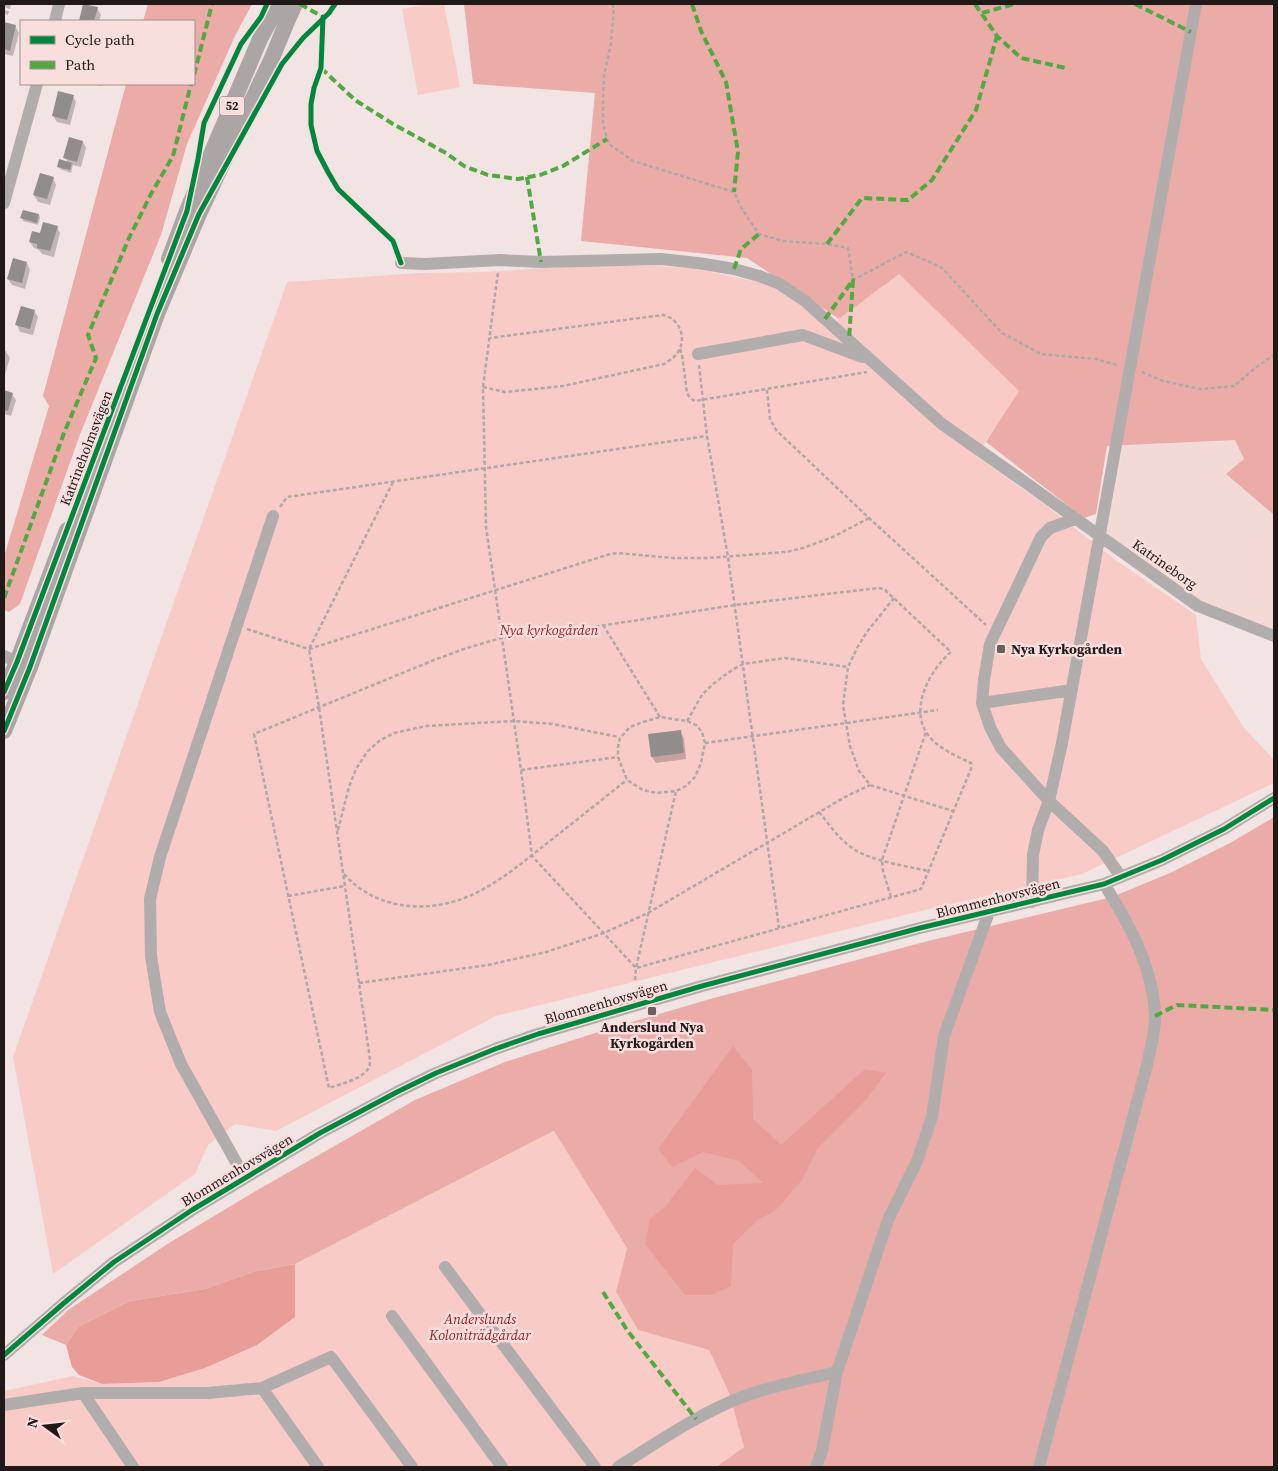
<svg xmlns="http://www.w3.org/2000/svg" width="1278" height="1471" viewBox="0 0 1278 1471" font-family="'Source Serif 4',serif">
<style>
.built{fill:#f3dad7}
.green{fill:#f8cbc7}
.forest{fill:#ebaca8}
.water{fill:#e89d98}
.shadow{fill:#0003}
.building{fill:#908d8a}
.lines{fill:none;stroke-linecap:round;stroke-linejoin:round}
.path{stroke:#b0a8a8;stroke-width:2.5;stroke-dasharray:4 2.5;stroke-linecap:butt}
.minor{stroke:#b2adad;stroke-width:12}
.major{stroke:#aca5a5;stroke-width:16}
.quiet{stroke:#52a942;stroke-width:4;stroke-dasharray:8 4;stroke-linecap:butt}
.cycleway-casing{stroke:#f8dfdd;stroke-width:8}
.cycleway{stroke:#00873e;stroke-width:5}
.poi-dot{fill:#6a5f5f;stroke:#f8dfdd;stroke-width:2}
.labels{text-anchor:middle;stroke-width:5;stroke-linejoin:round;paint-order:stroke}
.shield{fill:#f8dfdd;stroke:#625453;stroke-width:1}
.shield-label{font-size:12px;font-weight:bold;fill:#211818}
.street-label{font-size:14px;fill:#211818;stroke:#f8dfdd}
.park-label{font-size:14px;font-style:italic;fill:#9a2025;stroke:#f8dfdd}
.poi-label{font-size:14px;font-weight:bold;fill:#211818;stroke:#f8dfdd;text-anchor:start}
</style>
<rect width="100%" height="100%" fill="#f2e4e3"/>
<path class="built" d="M1235 440 1244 459 1226 475 1274 515V629L1199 601 1106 533 1123 446Z"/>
<path class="green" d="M429 4H444L460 87 418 95 402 9Z
M573 266H656L693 268 762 283 783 291 829 328 839 319 899 274 1020 391 976 456 1048 507 1117 561 1196 615 1201 659 1244 728 1274 760V783L1082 874 921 911 496 1016 276 1131 235 1124 208 1145 195 1174 53 1274 13 1057 287 282 421 273 484 272Z
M555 1131 627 1248 616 1292 638 1330 709 1350 729 1393 744 1447 716 1467H4V1391L73 1376 102 1384 159 1382 205 1368 257 1345 295 1317V1264Z"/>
<path class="forest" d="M148 4H252L235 36 187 144 161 235 79 437 20 604 9 612 4 610V557L49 406 43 396 126 84H194V21H143Z
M464 4H1274V515L1226 474 1244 459 1235 440 1107 446 1096 514 1084 518 986 442 1019 391 899 274 839 319 747 258 581 241 595 93 473 84Z
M1274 817V1467H716L744 1447 729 1393 709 1350 638 1330 616 1292 627 1248 554 1131 295 1264 253 1272 205 1289 130 1301 78 1327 66 1345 42 1335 68 1310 169 1243 254 1192 415 1100 505 1062 595 1033 710 999 928 941 1112 897 1170 873 1230 843Z"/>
<path class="water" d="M733 1046 752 1070 753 1119 781 1145 865 1069 886 1073 865 1101 818 1148 802 1180 775 1211 759 1219 733 1244 731 1286 711 1295H685L645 1244 650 1219 665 1207 695 1168 718 1185 763 1183 739 1161 703 1152 672 1167 658 1149Z
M295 1264V1317L257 1345 205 1368 159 1382 102 1384 79 1375 72 1367 66 1345 78 1327 130 1301 205 1289 253 1272Z"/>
<path class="shadow" d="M4 4H11L10 9 4 7Z
M84 5 97 8 101 15 99 21H80Z
M4 10 9 11 8 15 4 13Z
M4 23 15 26 19 33 13 56 4 54Z
M93 84H103L102 86Z
M73 96 76 102 70 125 57 122 53 116Z
M83 142 86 148 81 167 73 165 71 173 60 169 58 166 68 163 65 157Z
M53 178 56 185 50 205 38 202 34 195Z
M39 215 40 218 38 225 23 221 22 218Z
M57 227 60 233 54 257 42 254 39 250 34 248 30 242Z
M27 263 30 270 25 289 12 285 8 279Z
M34 311 38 317 33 335 20 332 17 325Z
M4 351H6L10 358 4 378Z
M4 392 12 394 16 400 11 416 4 414Z
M680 732 684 738 686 759 656 763 652 757Z"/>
<path class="building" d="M83 4 98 7 94 21H79Z
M4 22 16 25 10 51 4 49Z
M58 91 74 95 67 120 52 116Z
M69 137 83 141 77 162 63 158Z
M59 159 72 163 70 170 57 167Z
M40 173 54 177 47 199 33 195Z
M23 210 39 214 37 223 20 218Z
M43 222 58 226 50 251 37 248V244L29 242 32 231 40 233Z
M13 258 27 262 22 283 7 279Z
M21 306 35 310 30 329 15 325Z
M4 390 13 393 8 411 4 410Z
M681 730 684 753 651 757 648 734Z"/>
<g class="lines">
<path class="path" d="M612 4 614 8 611 43 604 76 603 99V123L607 139 609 144 633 161 734 192 742 209 759 234 783 241 827 244 848 248 853 280 906 252 941 267 1002 333 1041 354 1096 359 1117 365
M680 349 682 355 687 393 690 398 695 401 867 372
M699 365 707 436 728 557 779 928
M1142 372 1163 381 1200 389 1234 386 1255 368 1274 355
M483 387 505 392 563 386 664 364C670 360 676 357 679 350 687 336 678 317 662 315L490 338
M767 390 770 419 776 430 869 518 986 625
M393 482 309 649 319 707 370 1059C370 1061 370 1066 369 1067 364 1079 340 1084 329 1088L254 734 434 660 467 648 501 638 580 629 735 605 878 588 884 589 951 652C931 669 910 706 926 732 934 746 956 756 971 763V769L921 889 636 968 532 856 521 770 486 527 483 387 498 272
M280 507 287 497 707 436
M894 598 867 632 857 648 848 667 843 705 850 746 859 771 870 785 953 811
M603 625 660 717
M247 629 309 649 607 555 617 553 673 558H708L786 552 803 548 833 537 869 518
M687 721 702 695 713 684 732 670 743 664 785 658 848 667
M705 743 702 732 696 725 687 721 660 717 643 722 630 727 620 738 618 747V757L627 780 643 790 657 793 676 791 686 786 695 777 701 763 705 743 938 710
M521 770 618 757
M819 812C828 823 836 835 847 844 866 861 903 865 928 871
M338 830 349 787 356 769 367 752 379 741 394 733 426 726 514 721 553 724 619 737
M344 874C375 909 425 914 467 897 496 885 522 863 546 844 573 823 600 801 627 780
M288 896 345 886
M891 897 883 871 882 860 926 732
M635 980 636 968 676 791
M359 983 488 965 546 952 604 933 648 913 845 797 870 785"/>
<path class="minor" d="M55 21 59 4
M4 203 37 84
M401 263 425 264 500 260 541 262 661 259 698 263 734 269 759 276 778 283 805 301 942 424 1016 476 1198 606 1274 636
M698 354 803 335 862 357
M1075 519 1050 528 1041 537 990 644 984 680 982 703 990 727 1001 748 1049 801 1103 851 1121 877
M4 656 24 665
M982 703 1072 690
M1032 902 1033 855 1038 830 1049 801 1062 743 1196 4
M245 1178 181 1064 160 1012 151 956 150 899 160 857 273 516
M445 1267 595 1467
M392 1316 502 1467
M4 1355 64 1303 114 1262 192 1210 320 1133 397 1092 436 1073 495 1049 538 1034 702 986 920 928 1104 884 1162 860 1224 829 1274 798
M262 1388 318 1467
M83 1393 133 1467
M4 1405 83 1393H208L262 1388 331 1357 412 1467
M618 1467C658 1442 701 1412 745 1396 775 1385 807 1379 837 1372
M816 1467 822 1451 837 1372 888 1220 917 1161 932 1117 944 1036 989 912
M1039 1467 1147 1065C1150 1051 1156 1029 1155 1015 1153 967 1129 923 1104 884"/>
<path class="major" d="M169 259 187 211 260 39 279 4
M4 692 17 662 67 530
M4 731 30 667 157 314 199 214 272 58 286 24 295 4"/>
<path class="quiet" d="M300 4 323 17
M692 4 701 31 726 82 738 152 734 192
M975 4 997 36 1021 58 1066 68
M1135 4 1191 32
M982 13 1014 4
M321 68 355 100 393 124 446 153 464 166 488 175 518 179 540 175 563 166 607 139
M194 75 212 4
M527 177 541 262
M827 244 862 198 908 200 932 180 976 110 997 36
M734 269 741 249 759 234
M825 319 853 280 849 340
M4 598 64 433 96 358 88 335 129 238 151 194 173 156 191 84
M1155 1016 1177 1005 1274 1010
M603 1292 627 1330 696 1419"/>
<g class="cycleway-casing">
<path id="cycleway" d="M323 17 321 68 314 88 311 104V125L317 151 328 172 338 189 393 241 401 263
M4 692 17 662 187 211 198 159 204 123 241 44 261 17 267 4
M4 731 30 667 157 314 199 214 282 64 303 38 329 13 335 4
M4 1355 64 1303 114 1262 192 1210 320 1133 397 1092 436 1073 495 1049 538 1034 702 986 920 928 1104 884 1162 860 1224 829 1274 798"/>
</g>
<use href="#cycleway" class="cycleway"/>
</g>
<g class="poi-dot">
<rect x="996" y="644" width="10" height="10" rx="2.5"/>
<rect x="647" y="1006" width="10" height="10" rx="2.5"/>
</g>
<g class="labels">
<rect class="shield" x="219.5" y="96.5" width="25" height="19" rx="4"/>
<g class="shield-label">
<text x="232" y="110">52</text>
</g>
<g class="street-label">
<text transform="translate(86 448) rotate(-69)" y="5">Katrineholmsvägen</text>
<text transform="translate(1165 564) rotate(35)" y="5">Katrineborg</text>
<text transform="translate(998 898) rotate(-14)" y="5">Blommenhovsvägen</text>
<text transform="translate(606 1002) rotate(-16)" y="5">Blommenhovsvägen</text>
<text transform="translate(237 1170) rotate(-31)" y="5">Blommenhovsvägen</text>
</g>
<g class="park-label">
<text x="549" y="635">Nya kyrkogården</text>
<text x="480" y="1324">Anderslunds<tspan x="480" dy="16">Koloniträdgårdar</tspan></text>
</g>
<g class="poi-label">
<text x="1011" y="654">Nya Kyrkogården</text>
<text x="652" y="1032" text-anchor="middle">Anderslund Nya<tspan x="652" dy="16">Kyrkogården</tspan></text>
</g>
</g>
<rect width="1278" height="1471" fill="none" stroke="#211818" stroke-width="10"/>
<rect x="20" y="20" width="175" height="65" fill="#f8dfdd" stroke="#a28f8e"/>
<rect x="30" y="36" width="25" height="8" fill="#00873e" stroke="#a28f8e"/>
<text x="65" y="45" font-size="15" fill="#211818">Cycle path</text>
<rect x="30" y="61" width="25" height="8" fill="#52a942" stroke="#a28f8e"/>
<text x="65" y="70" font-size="15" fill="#211818">Path</text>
<g transform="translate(45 1426) rotate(285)" stroke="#f8dfdd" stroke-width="4" paint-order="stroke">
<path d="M0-4L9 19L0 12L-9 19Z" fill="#211818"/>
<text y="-8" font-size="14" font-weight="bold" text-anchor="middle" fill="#211818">N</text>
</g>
</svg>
